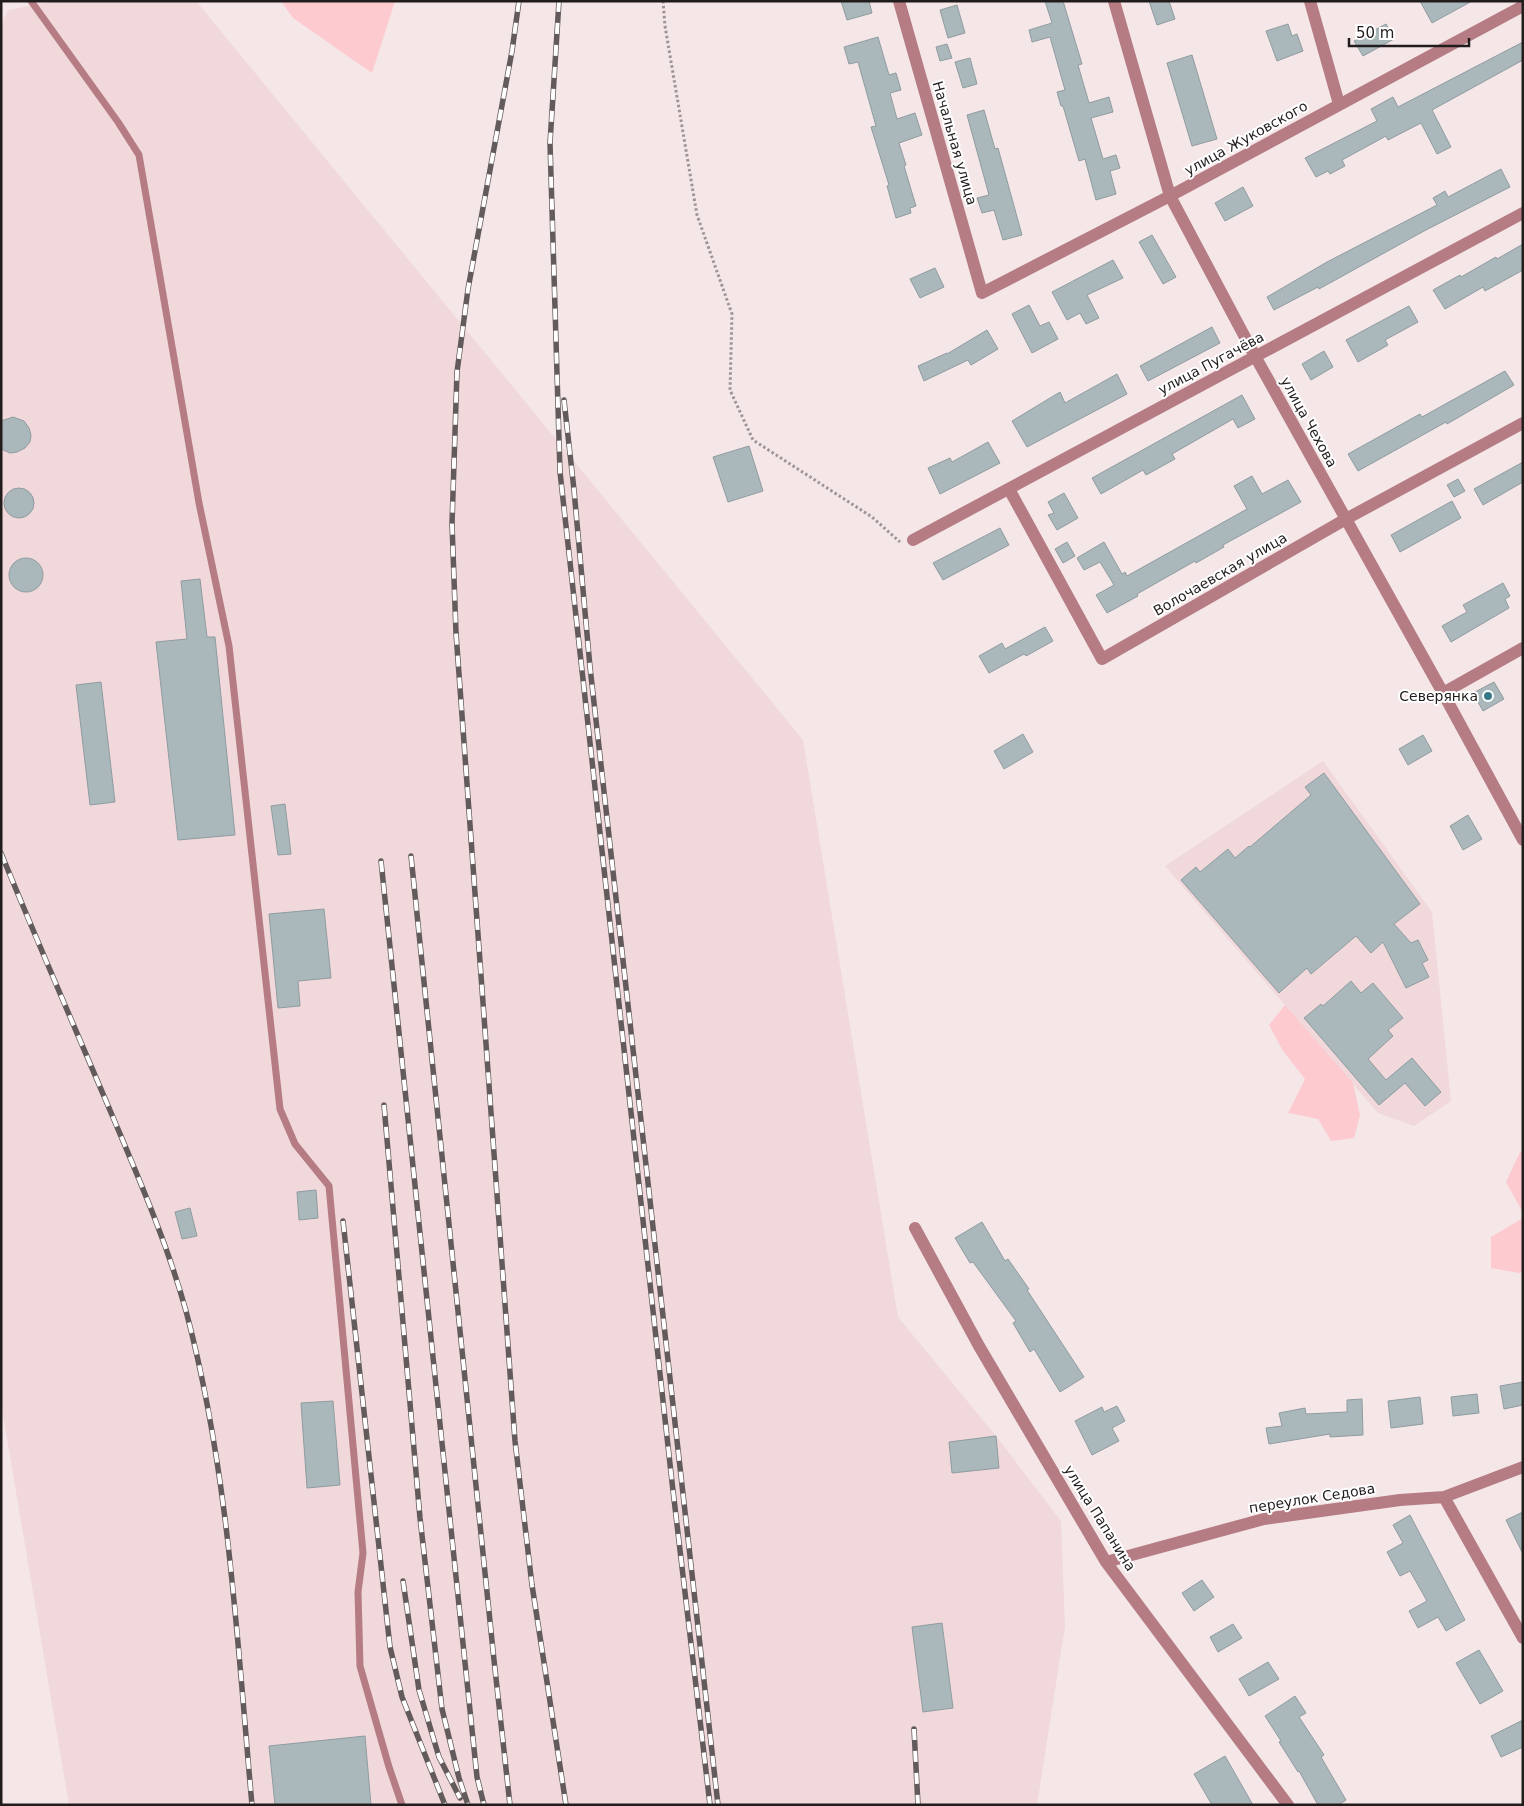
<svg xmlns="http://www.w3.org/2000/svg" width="1524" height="1806" viewBox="0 0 1524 1806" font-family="'DejaVu Sans',sans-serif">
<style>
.built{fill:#f0d8db}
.green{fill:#fdcad0}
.building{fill:#aab8bb;stroke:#8f9ca0}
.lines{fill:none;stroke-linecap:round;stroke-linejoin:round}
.path{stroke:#9f9495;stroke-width:3;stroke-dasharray:2.5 2.5;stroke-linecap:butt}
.service{stroke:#b57c84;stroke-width:7}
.minor{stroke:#b57c84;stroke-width:12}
.rail-casing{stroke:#635b5b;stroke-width:5.5}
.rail{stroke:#fff;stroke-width:4;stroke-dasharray:11;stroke-linecap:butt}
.poi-dot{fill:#357989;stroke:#fff;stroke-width:2}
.labels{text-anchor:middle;stroke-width:4;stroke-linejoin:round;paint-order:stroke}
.street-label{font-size:14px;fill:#221d1d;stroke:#fff}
.poi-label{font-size:14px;fill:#221d1d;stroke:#fff;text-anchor:end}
</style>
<rect width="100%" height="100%" fill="#f5e6e8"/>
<path class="built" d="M54 1H196L803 740 898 1317 996 1436 1061 1521 1065 1626 1037 1805H69L1 1403V26L8 10Z
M1323 761 1432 912 1451 1101 1414 1126 1378 1113 1165 866Z"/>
<path class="green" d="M281 1H395L372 73 293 18Z
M1285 1005 1353 1083 1360 1115 1354 1138 1331 1141 1318 1119 1288 1113 1305 1079 1283 1051 1269 1025Z
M1520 1152H1523V1213L1506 1182Z
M1523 1218V1271L1519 1273 1491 1268V1237Z"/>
<path class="building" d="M841 1H869L872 13 847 20Z
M1045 1H1063L1082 64 1078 65 1089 103 1109 97 1113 112 1091 118 1103 159 1116 155 1120 168 1110 171 1116 194 1096 200 1085 159 1079 161 1063 106H1061L1057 92 1065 90 1050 37 1032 42 1029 30 1052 23Z
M1149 1H1169L1175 19 1157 25Z
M1420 1H1472L1432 23Z
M957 5 965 33 948 38 940 10Z
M1288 24 1292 36 1297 34 1303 51 1277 61 1266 31Z
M1386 24 1394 39 1363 56 1354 41Z
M878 37 889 75 896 73 901 90 890 93 897 119 915 113 922 135 899 143 906 165 904 166 916 206 910 208 911 213 896 218 887 186 889 185 871 127 876 126 858 62 849 64 844 47Z
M1523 42V60L1432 110 1451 147 1437 154 1421 123 1388 140 1386 136 1342 160 1345 166 1330 174 1328 171 1316 177 1305 158 1377 121 1371 109 1393 97 1398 107Z
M947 44 952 58 940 61 936 47Z
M1192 55 1217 139 1192 146 1167 63Z
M970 58 977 84 963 88 955 62Z
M984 110 995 149 998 148 1022 235 1003 240 994 210 982 213 977 198 989 195 967 115Z
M1501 169 1510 187 1424 231 1319 289 1318 287 1274 310 1267 297 1327 262 1437 205 1433 198 1445 191 1448 197Z
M1243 187 1253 206 1225 221 1215 203Z
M1152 235 1176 277 1163 284 1139 242Z
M1523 244V270L1485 291 1483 287 1445 309 1433 290 1460 275 1461 277 1496 257 1497 259Z
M1113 260 1123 278 1087 295 1099 318 1086 324 1080 313 1067 320 1052 292Z
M935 268 944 287 920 298 910 279Z
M1029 305 1040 326 1049 322 1058 339 1032 353 1012 314Z
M1409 306 1418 322 1385 340 1388 345 1358 362 1346 340Z
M1212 327 1220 343 1148 381 1140 366Z
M987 330 998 349 971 365 968 360 924 381 918 366 947 353V354Z
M1324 351 1333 367 1311 380 1302 364Z
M1505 371 1514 385 1447 424 1446 422 1358 471 1348 454 1420 414 1422 417Z
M1117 374 1127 394 1027 447 1012 421 1060 392 1065 403Z
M1242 395 1255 419 1238 428 1233 419 1172 454 1175 459 1146 475 1143 470 1101 494 1092 478Z
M13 417 24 421 29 428 31 435 30 442 25 448 17 452 10 453 1 449V421Z
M988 442 1000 463 940 494 928 468 950 458 952 462Z
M749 446 763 491 728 502 713 457Z
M1523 462V482L1483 505 1474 489Z
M1252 476 1262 494 1288 480 1301 502 1223 545 1224 547 1196 563 1195 561 1137 594 1138 596 1107 613 1096 595 1114 585 1100 562 1084 570 1077 558 1104 542 1122 574 1125 572 1127 576 1247 509 1234 486Z
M1458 479 1465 491 1454 497 1447 485Z
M4 503a15 15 0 1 1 30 0a15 15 0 1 1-30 0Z
M1064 493 1078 518 1057 530 1048 515 1054 513 1048 502Z
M1452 501 1461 518 1400 552 1391 535Z
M1000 528 1009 545 943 580 933 563Z
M1067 542 1075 556 1063 563 1055 549Z
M9 575a17 17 0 1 1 34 0a17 17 0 1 1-34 0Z
M200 579 207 637H215L235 835 178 840 156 642 187 639 181 581Z
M1503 583 1510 596 1505 599 1509 608 1451 642 1442 626 1467 612 1463 605Z
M1045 627 1053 641 1026 656 1024 654 989 673 979 656 1002 643 1005 649Z
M101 682 115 802 90 805 76 685Z
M1494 682 1504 699 1483 711 1473 693Z
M1023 734 1033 752 1004 769 994 751Z
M1423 735 1432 751 1408 765 1399 749Z
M1324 773 1420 904 1394 924 1411 943 1418 940 1428 960 1422 963 1429 977 1406 988 1383 942 1371 953 1356 936 1311 974 1307 968 1279 993 1181 880 1196 867 1200 872 1228 849 1235 858 1249 846 1250 847 1311 795 1305 787Z
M285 804 291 854 278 855 271 806Z
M1468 815 1482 839 1463 850 1450 826Z
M324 909 331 978 298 981 300 1006 278 1008 269 914Z
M1351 981 1361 993 1373 983 1403 1018 1388 1030 1393 1036 1368 1059 1386 1080 1412 1058 1441 1092 1425 1106 1405 1083 1379 1105 1304 1018 1321 1004 1323 1006Z
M316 1190 318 1218 299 1220 297 1192Z
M190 1208 197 1236 182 1239 175 1212Z
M982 1222 1005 1261 1008 1259 1029 1289 1027 1290 1084 1377 1060 1392 1034 1349 1030 1352 1013 1323 1016 1321 973 1262 970 1263 955 1238Z
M1523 1382V1405L1504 1409 1500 1386Z
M1477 1394 1479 1413 1453 1416 1451 1397Z
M1420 1397 1423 1424 1391 1428 1388 1401Z
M1362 1399 1363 1435 1330 1437V1434L1269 1444 1266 1428 1282 1426 1279 1413 1305 1408 1306 1414 1347 1412V1400Z
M333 1401 340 1485 307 1488 301 1403Z
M1117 1406 1125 1421 1112 1428 1119 1441 1092 1455 1075 1421 1102 1407 1104 1412Z
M996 1436 999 1468 952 1473 949 1442Z
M1523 1512V1554L1506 1520Z
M1410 1515 1465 1620 1446 1631 1438 1617 1418 1628 1409 1611 1427 1601 1410 1571 1400 1576 1387 1552 1403 1543 1393 1525Z
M1202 1580 1214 1597 1194 1611 1182 1593Z
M942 1623 953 1708 923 1712 912 1627Z
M1233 1624 1242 1638 1218 1652 1210 1637Z
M1479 1650 1503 1691 1480 1704 1456 1663Z
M1268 1662 1279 1679 1249 1696 1239 1679Z
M1295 1696 1306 1713 1299 1717 1324 1755 1321 1757 1346 1800 1338 1805H1318L1299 1771 1298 1772 1279 1742 1281 1741 1265 1716Z
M1523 1720V1747L1501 1757 1491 1736Z
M365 1736 371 1805H275L269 1746Z
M1225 1756 1253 1805H1212L1194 1774Z"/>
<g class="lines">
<path class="path" d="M663 1 665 26 697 215 732 314 730 390 753 440 872 517 900 542"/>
<path class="service" d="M31 1 118 122 139 155 199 503 229 646 280 1109 295 1144 329 1186 363 1553 358 1592 360 1666 389 1767 402 1805"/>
<path class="minor" d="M899 1 982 293 1170 196 1523 6
M1114 1 1170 196 1255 356 1443 693 1523 840
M1310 1 1339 104
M1009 489 1102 659 1346 519 1523 423
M913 540 1523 213
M1443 693 1523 648
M915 1228 979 1346 1106 1562 1288 1805
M1444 1497 1523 1638
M1106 1562 1264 1519 1400 1500 1444 1497 1523 1467"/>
<g class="rail-casing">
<path id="rail" d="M519 1 512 51 468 289 457 372 452 524 456 633 515 1441 532 1585 566 1805
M559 1 550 143 560 472 672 1482 710 1805
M564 400 574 490 590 667 718 1805
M1 853C37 941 75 1028 112 1115 139 1179 167 1243 186 1311 229 1472 237 1640 252 1805
M411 856 494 1660 510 1805
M381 861 477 1777 484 1805
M384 1105 420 1518 442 1709 459 1778 468 1805
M343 1221 390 1647 402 1697 445 1805
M403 1581 419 1690 439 1757 460 1798
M914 1729 918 1805"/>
</g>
<use href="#rail" class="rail"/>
</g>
<circle class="poi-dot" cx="1488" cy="696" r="5"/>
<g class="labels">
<g class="street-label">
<text transform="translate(1246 138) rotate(-29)" y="5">улица Жуковского</text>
<text transform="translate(955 143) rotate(74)" y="5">Начальная улица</text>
<text transform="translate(1211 363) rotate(-28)" y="5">улица Пугачёва</text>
<text transform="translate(1309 422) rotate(61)" y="5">улица Чехова</text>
<text transform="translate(1220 574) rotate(-30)" y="5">Волочаевская улица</text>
<text transform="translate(1312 1498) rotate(-9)" y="5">переулок Седова</text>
<text transform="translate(1100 1518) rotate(58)" y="5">улица Папанина</text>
</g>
<g class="poi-label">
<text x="1478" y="701">Северянка</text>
</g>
</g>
<rect width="1524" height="1806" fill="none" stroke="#221d1d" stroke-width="5"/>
<path d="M1349 38v8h120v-8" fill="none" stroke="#221d1d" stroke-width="2.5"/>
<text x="1356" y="38" font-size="15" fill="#221d1d" stroke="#ffffff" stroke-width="4" paint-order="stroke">50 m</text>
</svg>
